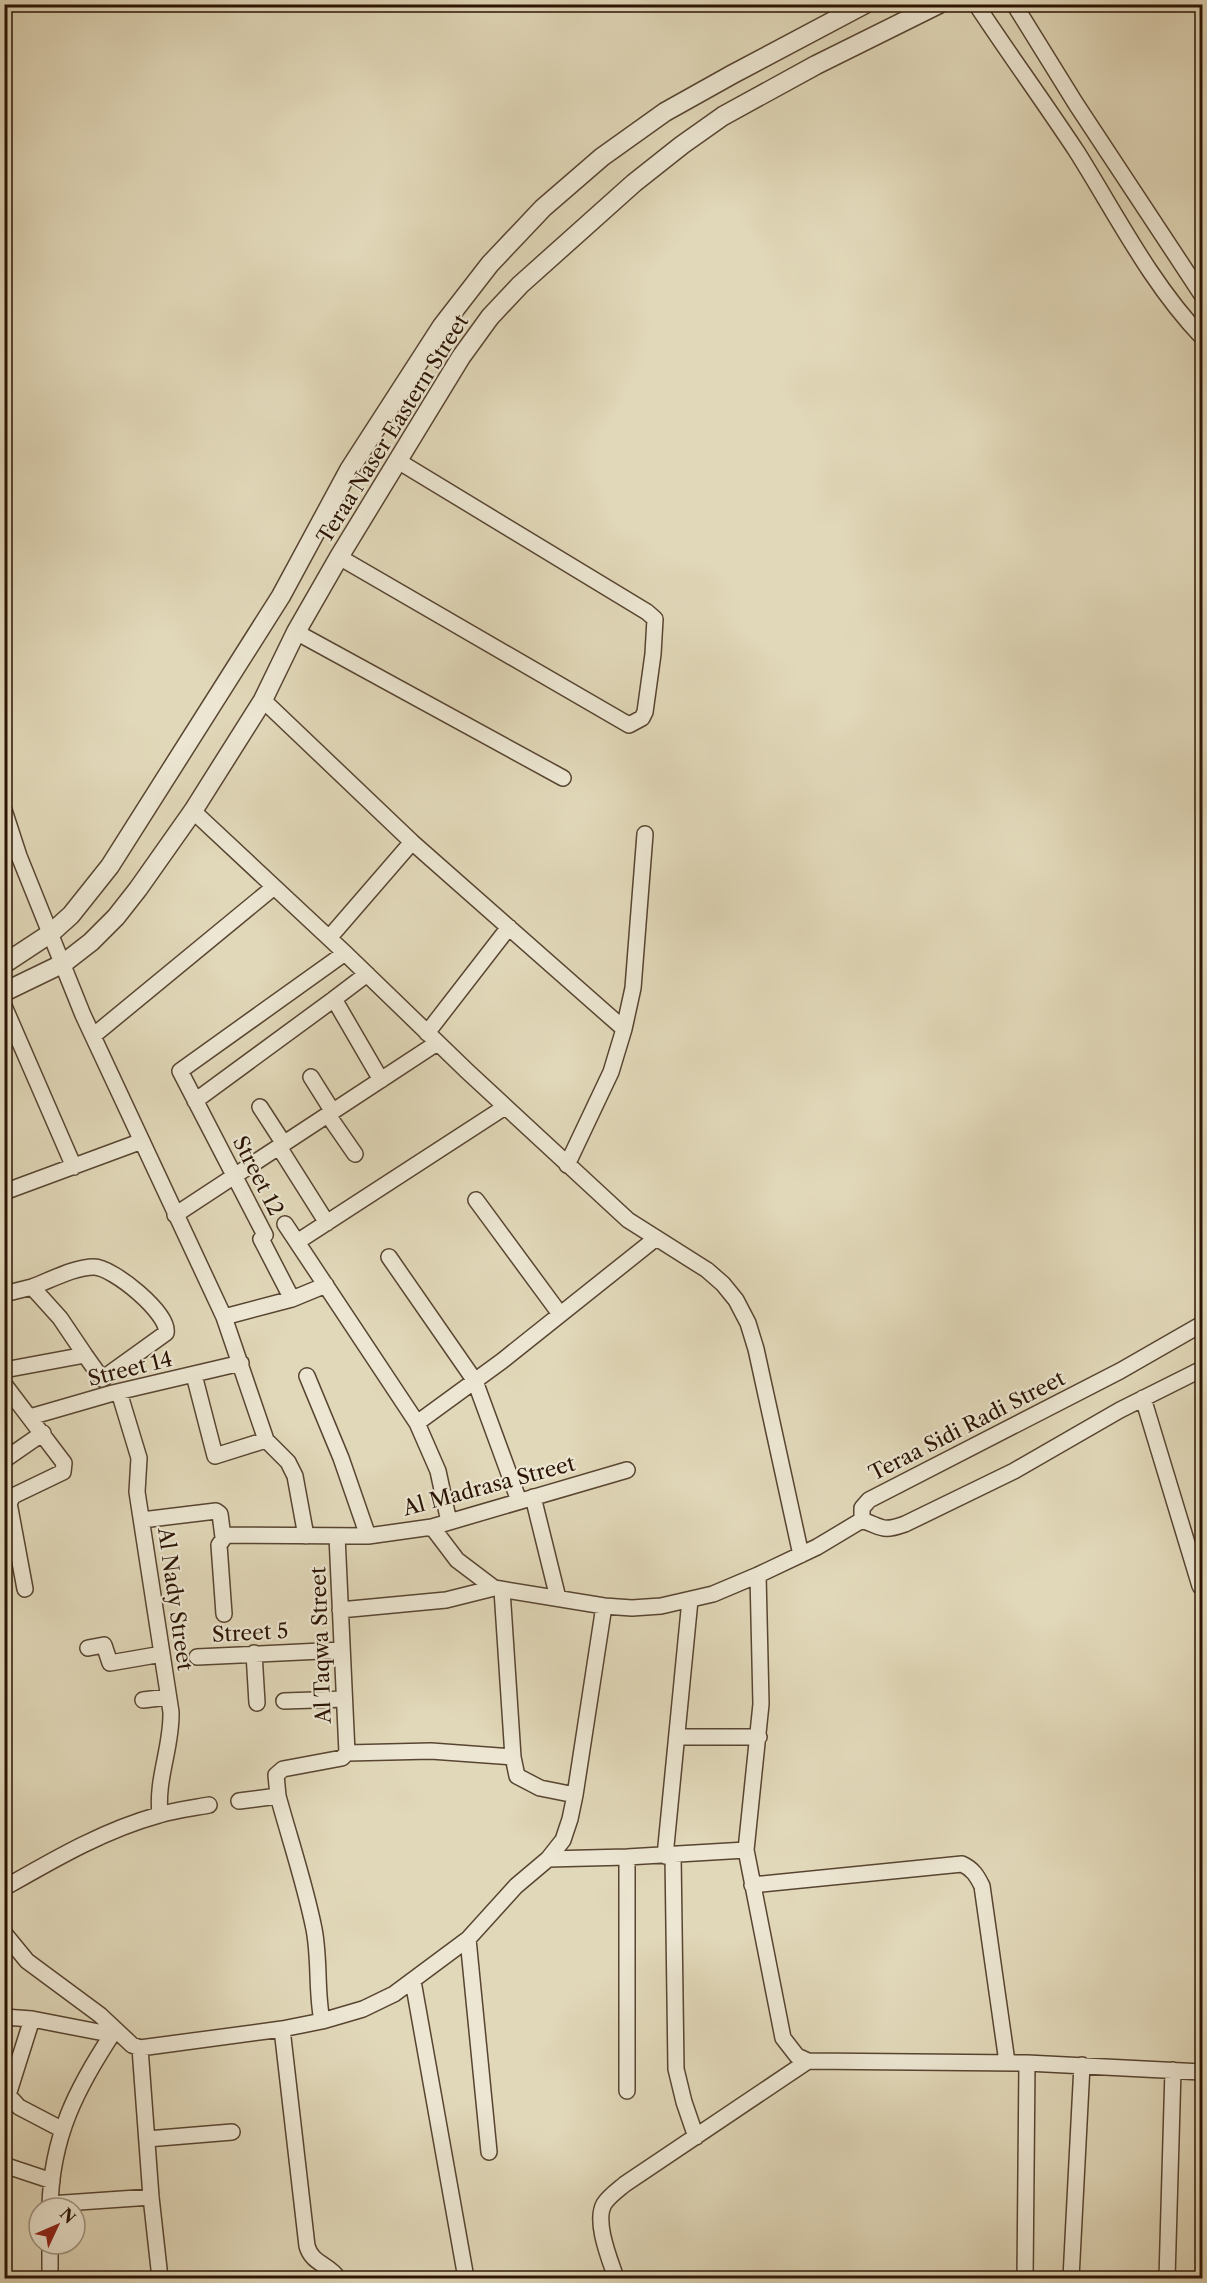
<svg xmlns="http://www.w3.org/2000/svg" width="1207" height="2283" viewBox="0 0 1207 2283" font-family="'Libre Caslon Text',serif">
<style>
.lines{fill:none;stroke-linecap:round;stroke-linejoin:round}
.minor-casing{stroke:#584531;stroke-width:18}
.tertiary-casing{stroke:#584531;stroke-width:21}
.minor{stroke:#ece6d2;stroke-width:15}
.tertiary{stroke:#ece6d2;stroke-width:18}
.labels{text-anchor:middle;stroke-width:4.5;stroke-linejoin:round;paint-order:stroke}
.street-label{font-size:21px;fill:#2b1404;stroke:#ece6d2}
</style>
<rect width="100%" height="100%" fill="#e1d8b9"/>
<filter id="stains"><feTurbulence type="fractalNoise" baseFrequency=".00333" numOctaves="4"/><feColorMatrix values="0 0 0 0 .2 0 0 0 0 .09 0 0 0 0 .02 0 0 0 .5 -.17"/></filter>
<radialGradient id="worn" r=".72"><stop offset=".6" stop-color="#630" stop-opacity="0"/><stop offset="1" stop-color="#630" stop-opacity=".3"/></radialGradient>
<g class="lines">
<g class="minor-casing">
<path id="minor" d="M976 4C1009 54 1044 102 1077 152 1116 214 1151 284 1202 337
M1014 4 1076 104 1202 295
M339 557 629 725 642 718 645 712 653 654 655 619 647 612 398 461
M296 632 563 778
M263 700 412 842 624 1029
M4 810 19 856 83 1015 224 1317 292 1299 326 1285
M193 811 345 953 467 1071 628 1220 707 1270 723 1284 736 1300 748 1323 756 1349 801 1555
M329 938 412 842
M367 974 334 999 381 1080
M4 1006 74 1167
M427 1033 509 927
M93 1036 274 887
M311 1077 333 1112
M195 1101 334 999
M260 1107 284 1144
M328 1115 355 1154
M279 1147 327 1223
M567 1165 611 1072 624 1029 633 988 645 834
M4 1192 142 1141
M476 1200 560 1314
M175 1215 437 1043
M285 1224 417 1423 438 1471 449 1522
M297 1242 505 1107
M389 1257 475 1381 519 1501
M4 1294 32 1287 60 1318 85 1355
M292 1299 261 1239 265 1235 180 1071 345 953
M224 1317 266 1440 288 1462 295 1476 306 1536
M4 1370 85 1355 102 1379 166 1333C170 1314 113 1267 94 1267 74 1267 51 1280 32 1287
M194 1375 215 1456 266 1440
M307 1376 341 1458 368 1536
M4 1384 64 1463 63 1472 13 1496 9 1503 25 1589
M119 1392 139 1458 137 1492 171 1712C172 1747 156 1779 160 1814
M1143 1398 1200 1586
M30 1417 113 1393 241 1363
M417 1423 502 1361 655 1239
M4 1460 43 1433
M533 1497 558 1598
M142 1520 216 1511 220 1514 223 1537
M862 1520C884 1528 882 1532 905 1524L1014 1471 1120 1410 1202 1369
M432 1527 457 1560 494 1588
M337 1536 347 1753
M502 1590 513 1757
M340 1610 446 1600 494 1588 604 1606 632 1608 661 1606 713 1594 758 1575 817 1547 862 1520V1508L869 1500 1120 1371 1202 1324
M224 1614 219 1545 226 1535 368 1536 432 1527 627 1470
M88 1648 104 1645 110 1663 162 1654
M254 1653 257 1703
M197 1657 342 1650
M143 1700 168 1697
M284 1701 344 1699
M677 1737H759
M278 1796C290 1840 305 1884 314 1929 320 1960 316 1990 322 2021
M239 1801 278 1796 276 1775 283 1769 342 1758 347 1753 431 1751 513 1757 517 1776 540 1788 575 1795
M746 1850 761 1704 758 1575
M673 1855 676 2069 684 2102 696 2137
M665 1856 690 1600
M548 1859 627 1857 746 1850 783 2038 797 2056 808 2061 1027 2063 1202 2072
M752 1885 962 1864C973 1869 977 1876 982 1886L1007 2062
M4 1888C53 1860 104 1830 159 1815 175 1810 192 1808 209 1805
M4 1933 27 1961 100 2015 132 2045 140 2048 282 2029 322 2021 363 2009 394 1994 468 1939 516 1886 548 1859 563 1840 570 1819 575 1795 604 1606
M468 1939 489 2152
M413 1981 466 2278
M4 2017 32 2019 99 2032 115 2030
M32 2019 8 2095 19 2107 61 2129
M282 2029 307 2246C312 2264 329 2264 338 2278
M140 2048 151 2197 160 2278
M627 2091V1857
M147 2139 232 2132
M4 2165 52 2181
M50 2204 151 2197
M50 2208C51 2137 77 2087 115 2030
M50 2244V2278
M616 2278C610 2260 594 2222 604 2204 609 2196 618 2190 625 2184L808 2061
M1025 2278 1027 2063
M1071 2278 1082 2065
M1167 2278 1173 2070"/>
</g>
<g class="tertiary-casing">
<path id="tertiary" d="M4 964 51 933 71 915 110 866 281 596 349 470 442 326 490 264 543 208 602 157 665 112 733 74 865 4
M4 992 64 963 91 942 116 917 138 889 193 811 263 700 296 632 339 557 461 357 490 317 520 285 634 183 682 145 723 116 816 65 939 4"/>
</g>
<use href="#minor" class="minor"/>
<use href="#tertiary" class="tertiary"/>
</g>
<g class="labels">
<g class="street-label">
<text transform="translate(393 429) rotate(-58)" y="7">Teraa Naser Eastern Street</text>
<text transform="translate(258 1176) rotate(63)" y="7">Street 12</text>
<text transform="translate(130 1369) rotate(-14)" y="7">Street 14</text>
<text transform="translate(967 1426) rotate(-27)" y="7">Teraa Sidi Radi Street</text>
<text transform="translate(489 1486) rotate(-15)" y="7">Al Madrasa Street</text>
<text transform="translate(175 1599) rotate(82)" y="7">Al Nady Street</text>
<text transform="translate(250 1633) rotate(-3)" y="7">Street 5</text>
<text transform="translate(321 1645) rotate(-92)" y="7">Al Taqwa Street</text>
</g>
</g>
<rect width="1207" height="2283" fill="none" stroke="#e1d8b9" stroke-width="24"/>
<rect x="6" y="6" width="1195" height="2271" fill="none" stroke="#2b1404" stroke-width="3"/>
<rect x="12" y="12" width="1183" height="2259" fill="none" stroke="#2b1404" stroke-width="1.5"/>
<g transform="translate(57 2226) rotate(46)"><circle r="28" fill="#ece6d2" stroke="#9f9280" stroke-width="1.5"/>
<path d="M0-4.5L10 22L0 15L-10 22Z" fill="#8f2418"/>
<text y="-9" font-size="16" font-weight="bold" text-anchor="middle" fill="#2b1404">N</text>
</g>
<rect width="100%" height="100%" filter="url(#stains)"/>
<rect width="100%" height="100%" fill="url(#worn)"/>
</svg>
